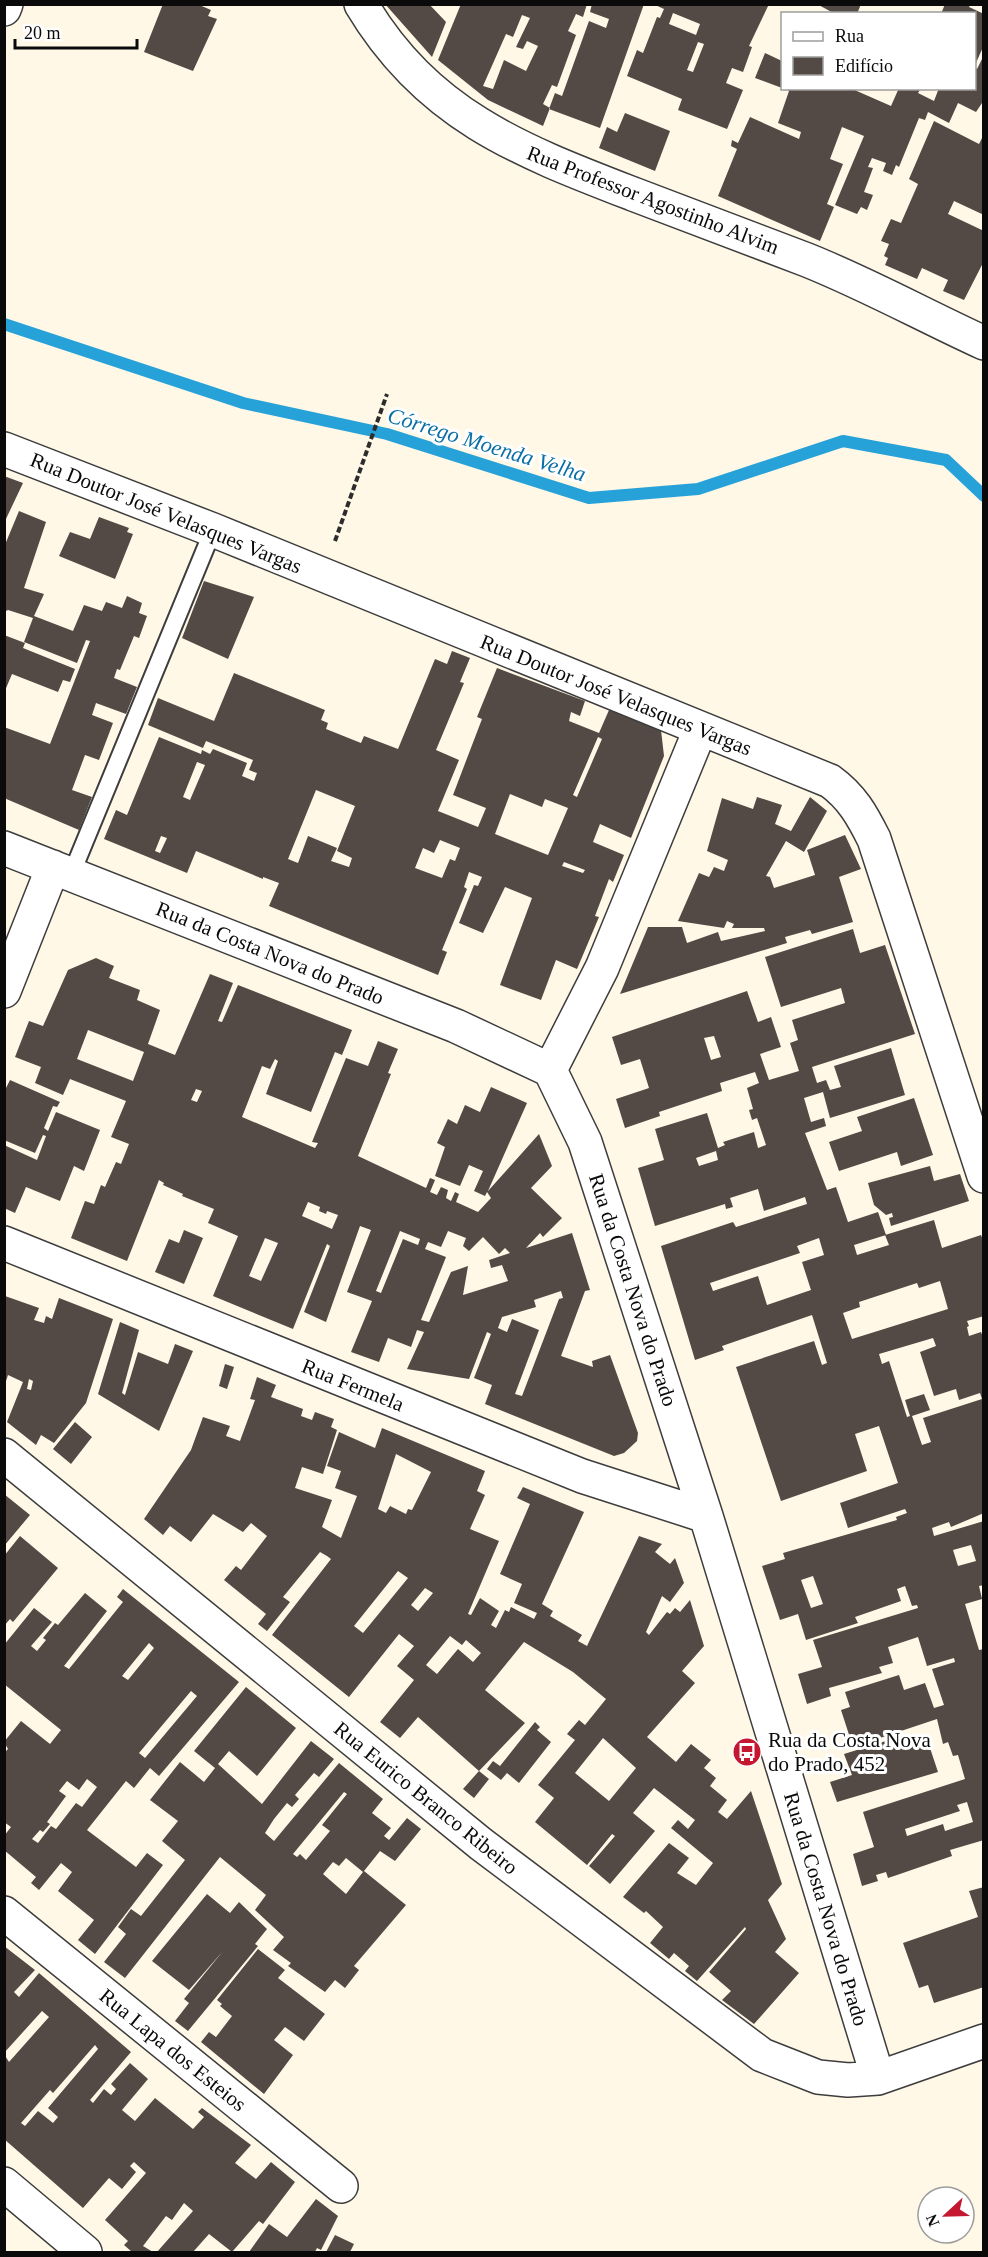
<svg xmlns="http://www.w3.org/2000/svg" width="988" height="2257" viewBox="0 0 988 2257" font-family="'Times New Roman',serif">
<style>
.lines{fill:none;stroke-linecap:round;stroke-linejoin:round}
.stream{stroke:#27a2d9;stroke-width:12}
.building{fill:#534945;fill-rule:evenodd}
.lane-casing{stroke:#3d3d3d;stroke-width:20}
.street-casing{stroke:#3d3d3d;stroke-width:36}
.path{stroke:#2c2c2c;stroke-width:4;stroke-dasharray:6 3;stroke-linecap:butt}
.lane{stroke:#fff;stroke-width:16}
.street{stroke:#fff;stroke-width:33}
.labels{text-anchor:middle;stroke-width:6;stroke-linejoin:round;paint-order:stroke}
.street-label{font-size:21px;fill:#0a0a0a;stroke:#fff}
.poi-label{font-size:21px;fill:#0a0a0a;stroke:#fff;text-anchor:start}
.water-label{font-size:22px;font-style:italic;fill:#0a6fa4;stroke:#fff}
</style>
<rect width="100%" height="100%" fill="#fff8e6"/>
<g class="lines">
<path class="stream" d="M4 324 243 403 387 434 589 498 698 489 843 441 946 460 984 496"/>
</g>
<path class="building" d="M163 4H197L211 10 208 16 217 19 193 71 144 52Z
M385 4H429L446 22 432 57Z
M461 4H587L583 17 576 14 568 31 576 35 557 87 552 85 543 104 550 108 543 126 488 100 438 60ZM522 15 530 18 516 47 523 49 527 41 538 46 526 71 504 60 493 89 483 86 506 34 513 37Z
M592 4H644L600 128 549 109 555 93 562 96 589 21 606 28 609 19 590 12Z
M653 4H769L749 46 752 47 743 72 732 68 726 83 743 90 727 129 678 110 682 99 627 76 637 50 643 53 657 17 660 18 664 9ZM673 13 700 24 696 35 669 24ZM698 42 704 44 693 72 687 70Z
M817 4H861L857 14H835Z
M945 4H970L969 7 984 14V45L975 65V14H941Z
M765 53 782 61V88L755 78Z
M984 55V100L976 112 958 103 949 123 928 112 925 120 919 118 899 167 896 165 892 175 883 171 886 163 872 158 868 167 873 168 864 192 873 195 867 210 861 207 857 214 835 205 864 136 842 127 830 159 843 164 827 204 834 207 820 241 718 196 737 149 731 146 732 140 738 143 750 117 799 139 801 132 778 123 789 91 784 88H850L891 106 899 88H921L918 93 934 101 939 88H975V68L977 69Z
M625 113 670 131 655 171 599 148 607 127 617 132Z
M934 121 979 144 984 134V215L954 201 948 214 984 231V261L964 300 943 291 948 280 922 268 917 279 885 265 888 258 884 256 889 244 881 241 891 219 901 223 918 184 909 179Z
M4 476 23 483 5 521H4Z
M19 511 46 522 24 588 44 594 34 616 73 631 84 605 102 611 106 602 122 608 127 596 142 603 139 613 147 616 139 638 134 636 120 670 117 669 114 678 137 687 126 714 96 703 92 715 113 723 99 760 85 755 72 790 92 797 79 830 4 798V727L50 744 90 641 86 640 77 663 24 642 33 618 8 610 4 612V547Z
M99 517 129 528 127 532 133 534 115 579 59 556 70 532 90 539Z
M204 581 254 597 228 659 182 638Z
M4 635 25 643 23 648 75 669 70 682 63 680 58 692 12 674 4 693Z
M452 651 470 658 460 682 464 683 436 750 459 760 438 811 478 827 486 808 453 795 482 719 477 717 497 668 585 701 580 716 571 712 569 721 599 733 609 710 661 730 664 756 631 838 600 824 593 842 624 855 613 882 609 879 595 916 599 917 577 969 556 960 541 1000 500 985 532 898 505 887 483 933 459 923 474 885 478 886 482 877 469 872 464 887 467 889 442 950 447 952 438 975 269 906 279 883 263 877V879L196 851 187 873 104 839 116 810 127 815 159 737 201 754 202 750 210 754 213 749 247 763 242 776 254 781 257 773 249 770 253 760 206 741 203 748 148 725 158 698 214 721 234 673 325 710 321 720 328 723 326 729 361 743 364 736 398 749 435 659 447 664ZM598 737 602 739 577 797 573 795ZM197 762 205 765 190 800 183 797ZM316 790 355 806 337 851 352 858 349 867 331 861 337 848 308 836 298 863 288 859ZM510 794 542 807 545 799 568 808 548 855 495 834ZM161 836 167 838 160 853 155 851ZM440 840 460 848 455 861 450 859 442 878 415 868 423 848 434 853ZM564 862 585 870 583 873 562 866Z
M757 797 782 805 775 824 791 831 810 797 827 811 804 852 786 841 766 876 770 877 774 888 815 875 807 850 845 835 861 869 839 877 853 922 812 934 810 930 785 937 787 943 620 994 648 927H682L687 943 718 932 721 941 765 931 764 928H732L734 924 727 921 724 928 678 921 699 873 709 877 714 867 724 871 728 860 707 851 722 798 753 809Z
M853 929 860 953 885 945 915 1034 812 1067 817 1083 826 1080 830 1090 841 1087 834 1066 891 1048 905 1095 830 1118 823 1092 804 1098 811 1122 824 1118 826 1126 805 1133 827 1190 836 1187 848 1222 878 1212 886 1235 854 1245 857 1255 889 1245 885 1235 934 1220 942 1248 981 1235 984 1243V1316L967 1321 969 1326 967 1327 969 1336 981 1332 984 1340V1513L951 1527 949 1522 932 1528 934 1536 984 1521V1585L979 1586 982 1599 965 1604 979 1650 984 1649V1840L950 1850 952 1856 897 1875 888 1878 886 1872 876 1875 878 1881 862 1886 853 1854 874 1847 863 1812 965 1779 958 1755 953 1756 948 1742 943 1744 937 1719 853 1747 841 1710 850 1707 845 1692 899 1675 904 1690 925 1683 934 1708 944 1705 932 1669 955 1662 954 1658 927 1666 918 1637 888 1647 893 1663 879 1667 882 1673 829 1688 831 1696 807 1704 798 1674 822 1667 813 1640 918 1608 917 1605 912 1606 905 1586 897 1589 901 1601 855 1617 858 1623 806 1640 798 1614 780 1620 762 1566 785 1559 783 1553 897 1520 896 1517 907 1513 905 1509 848 1528 840 1503 898 1483 879 1426 855 1434 867 1471 781 1501 736 1367 814 1341 822 1365 827 1363 812 1315 722 1346 724 1350 695 1360 661 1246 733 1222 736 1227 807 1204 805 1197 764 1211 758 1189 730 1198 733 1207 726 1209 725 1204 655 1226 638 1168 664 1160 655 1129 707 1113 718 1148 725 1145 723 1142 754 1132 758 1148 766 1145 757 1118 752 1120 749 1110 753 1109 747 1088 759 1083 755 1072 720 1083 722 1091 659 1112 660 1116 625 1128 616 1099 649 1088 640 1059 621 1065 612 1037 747 991 758 1022 771 1017 781 1047 760 1054 769 1080 799 1071 790 1043 798 1040 792 1020 845 1003 841 988 781 1007 765 957ZM714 1036 721 1057 711 1060 704 1038ZM716 1151 718 1160 699 1166 696 1158ZM819 1238 824 1255 802 1262 811 1290 767 1305 758 1276 713 1291 710 1283 800 1253 797 1246ZM940 1281 948 1309 852 1339 843 1313 860 1307 859 1302 917 1283 919 1288ZM933 1338 936 1346 920 1352 934 1396 956 1389 959 1400 980 1393 982 1399 923 1418 931 1442 922 1445 912 1416 930 1410 924 1394 905 1400 910 1416 907 1417 889 1361 882 1364 879 1354ZM971 1545 976 1561 958 1566 953 1550ZM813 1576 823 1604 811 1608 801 1580ZM967 1802 973 1822 945 1831 943 1824 907 1836 905 1829 960 1811 957 1805Z
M96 958 114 966 109 978 140 990 137 1000 160 1010 148 1044 175 1055 210 974 233 983 218 1021 222 1022 238 985 352 1030 342 1055 335 1052 311 1112 266 1094 278 1061 275 1059 270 1069 262 1066 242 1117 315 1148 318 1143 312 1142 346 1058 368 1066 378 1041 398 1049 388 1073 391 1074 358 1156 426 1188 430 1178 435 1180 430 1192 437 1195 441 1187 448 1190 446 1198 451 1201 455 1192 459 1194 456 1202 478 1212 491 1198 487 1192 485 1196 474 1191 483 1171 469 1165 460 1186 435 1176 445 1147 437 1143 448 1119 457 1124 465 1105 480 1112 491 1087 527 1103 488 1191 539 1134 552 1166 531 1188 562 1218 543 1237 540 1233 526 1248 572 1233 590 1290 585 1291 561 1356 593 1367 592 1361 610 1355 638 1433 637 1441 624 1453 614 1456 485 1404 492 1385 474 1378 491 1334 487 1332 469 1379 407 1369 424 1332 417 1330 411 1347 388 1338 379 1362 351 1352 372 1301 347 1292 371 1230 360 1226 326 1322 304 1312 330 1246 327 1244 293 1329 213 1296 238 1236 208 1223 214 1209 182 1196 183 1194 163 1185 164 1183 159 1180 127 1261 71 1238 85 1201 94 1204 101 1185 105 1187 116 1162 121 1164 129 1144 111 1137 126 1101 70 1079 63 1095 35 1083 41 1067 15 1057 29 1021 43 1026 68 970ZM88 1030 144 1052 133 1081 77 1059ZM196 1089 202 1091 197 1102 191 1100ZM308 1202 320 1207 319 1211 326 1214 327 1211 338 1215 332 1229 302 1216ZM400 1231 420 1239 418 1245 403 1239 381 1293 376 1291ZM448 1231 466 1238 463 1246 469 1251 483 1237 499 1254 505 1248 510 1253 489 1260 491 1268 502 1265 508 1281 463 1295 468 1266 451 1272 429 1322 421 1320 446 1257 425 1249 428 1242 441 1247ZM265 1238 278 1243 261 1281 249 1276ZM561 1291 563 1298 559 1299 522 1396 515 1394 539 1330 512 1319 507 1332 498 1328 502 1317 536 1307 534 1300Z
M10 1080 60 1102 57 1107 53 1106 44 1128 48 1131 56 1112 100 1130 84 1171 74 1166 60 1201 26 1187 15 1213 4 1208V1145L37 1160 46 1136 43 1135 35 1153 4 1140V1092Z
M914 1098 933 1155 901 1166 897 1152 839 1171 829 1142 862 1131 857 1117Z
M930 1166 934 1181 960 1174 969 1201 891 1226 889 1218 893 1217 892 1213 886 1215 874 1205 868 1183Z
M184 1230 203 1238 184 1284 155 1272 169 1239 179 1243Z
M5 1296 39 1308 34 1320 44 1323 46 1316 52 1319 59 1298 113 1319 86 1403 54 1443 41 1435 36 1445 7 1422 23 1382 8 1375 5 1384ZM29 1379 33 1381 31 1390 27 1389Z
M120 1322 139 1330 122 1393 125 1395 138 1352 168 1364 175 1344 193 1351 159 1431 98 1394Z
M225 1364 234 1367 227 1389 219 1386Z
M257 1377 276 1385 271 1397 303 1409 301 1416 312 1420 315 1412 334 1419 331 1427 337 1430 323 1474 302 1467 295 1488 332 1500 322 1527 341 1538 357 1496 335 1488 341 1471 327 1466 339 1432 375 1448 382 1428 485 1471 477 1491 485 1495 470 1529 499 1541 468 1614 471 1615 480 1598 499 1611 491 1625 496 1628 505 1610 509 1612 511 1607 534 1619 537 1613 514 1603 522 1584 500 1574 530 1504 517 1498 523 1487 584 1512 542 1604 553 1611 550 1616 582 1635 578 1641 587 1646 639 1536 662 1544 655 1552 670 1564 675 1558 684 1583 670 1602 662 1596 646 1632 649 1635 667 1612 670 1614 675 1608 680 1612 690 1600 704 1646 682 1671 695 1683 647 1737 676 1762 691 1744 711 1760 704 1768 716 1778 710 1786 727 1800 718 1812 727 1819 751 1791 782 1884 768 1900 786 1939 775 1952 799 1973 754 2024 722 2000 731 1991 709 1972 746 1929 745 1927 697 1981 685 1971 689 1966 674 1953 669 1959 650 1943 663 1927 646 1911 644 1913 623 1897 669 1843 689 1858 677 1873 696 1885 713 1863 671 1828 678 1820 688 1829 695 1820 654 1788 633 1813 655 1831 610 1884 589 1866 615 1836 612 1834 587 1865 535 1822 554 1798 538 1785 575 1740 567 1734 579 1720 585 1725 606 1699 573 1672 524 1642 485 1690 525 1723 479 1771 418 1717 400 1738 380 1722 414 1680 397 1666 414 1646 399 1634 349 1697 272 1635 331 1559 327 1556 320 1552 283 1597 290 1602 267 1631 258 1624 266 1614 224 1580 236 1566 241 1570 267 1536 251 1523 243 1532 213 1514 191 1542 170 1526 163 1535 144 1519 191 1450 203 1417 230 1426 226 1436 240 1441 255 1400 250 1399ZM396 1454 431 1472 412 1510 408 1509 406 1514 390 1506 386 1513 378 1509ZM398 1571 408 1578 363 1633 354 1626ZM425 1588 433 1593 418 1611 411 1605ZM450 1636 462 1645 466 1640 481 1653 473 1662 458 1649 437 1674 426 1665ZM603 1738 636 1768 609 1801 575 1773Z
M75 1422 92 1437 71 1464 53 1449Z
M4 1494 30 1515 4 1546Z
M20 1536 58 1568 13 1622 10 1619 4 1626V1556Z
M123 1589 239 1682 159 1776 150 1768 134 1788 126 1781 87 1830 136 1867 147 1853 163 1865 95 1954 78 1940 94 1920 58 1891 72 1872 61 1863 39 1890 31 1883 36 1877 4 1850V1836L11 1827 4 1822V1753L8 1749 4 1742 21 1721 50 1744 61 1730 4 1684V1645L34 1608 52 1622 31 1646 37 1651 46 1640 43 1638 55 1623 58 1625 85 1593 107 1611 64 1666 69 1669 123 1602 117 1597ZM149 1643 154 1648 128 1680 122 1676ZM191 1691 197 1696 145 1758 139 1753ZM87 1779 97 1787 82 1807 76 1803 56 1829 51 1826 38 1843 32 1839 40 1830 43 1832 50 1824 47 1822 66 1796 59 1791 67 1781 79 1790Z
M246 1687 296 1728 257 1776 229 1751 218 1764 262 1804 311 1741 334 1759 319 1777 314 1773 295 1795 299 1799 292 1807 287 1803 274 1819 265 1833 274 1841 339 1763 383 1799 372 1813 391 1828 384 1836 389 1840 407 1818 421 1829 395 1861 380 1851 364 1871 406 1905 354 1966 359 1970 345 1988 335 1980 325 1992 288 1966 291 1963 273 1950 284 1937 255 1910 266 1895 220 1857 125 1978 104 1962 126 1934 118 1927 131 1909 141 1916 185 1860 162 1841 178 1821 150 1800 180 1762 204 1782 215 1768 194 1751ZM344 1792 347 1794 322 1825 330 1831 306 1860 300 1854 297 1857 293 1854ZM346 1858 363 1872 346 1894 323 1874 333 1862 339 1866Z
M535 1722 540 1727 537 1730 551 1742 519 1783 507 1773 501 1780 487 1769 493 1761 500 1766Z
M902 1736 904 1743 926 1736 938 1772 837 1802 830 1782 852 1775 844 1754Z
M479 1771 489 1779 474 1798 463 1789Z
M984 1887V1987L934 2003 928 1985 919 1988 903 1943 978 1917 969 1891Z
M207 1894 230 1913 239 1902 267 1929 255 1944 258 1946 188 2031 175 2021 189 2003 184 1999 223 1951 189 1990 152 1961Z
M4 1946 35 1970 14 1992 19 1997 39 1973 131 2052 90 2100 93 2103 104 2089 111 2095 116 2089 111 2084 130 2063 148 2079 122 2110 135 2121 155 2098 193 2129 204 2117 198 2112 202 2108 251 2145 235 2163 256 2179 271 2162 295 2182 263 2224 259 2221 232 2252 209 2234 193 2252H157L193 2211 184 2203 172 2220 166 2216 143 2246 153 2252H132L124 2245 128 2241 105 2220 146 2173 134 2162 130 2166 136 2172 122 2189 109 2178 83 2208 4 2139V2054L9 2062 49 2017 42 2011 4 2053ZM95 2045 98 2049 48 2108 58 2117 53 2123 38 2111 25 2126 21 2123 50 2090 53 2093Z
M258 1949 285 1970 278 1978 325 2014 304 2041 285 2027 274 2040 293 2055 264 2094 201 2042 209 2032 216 2037 232 2016 220 2006 222 2004 217 2000Z
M316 2199 338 2216 321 2250 317 2248 315 2252H249L269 2224 287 2237Z
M335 2235 354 2244 350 2252H326Z"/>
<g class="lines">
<g class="lane-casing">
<path id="lane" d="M71 875 213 530"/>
</g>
<g class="street-casing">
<path id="street" d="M361 4C427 115 519 150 633 194 691 216 749 238 807 260 867 284 925 316 984 343
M4 9 6 4
M4 449 213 530 830 781C852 797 862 815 874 839L984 1176
M4 848 456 1026 550 1070 585 1142 706 1516 878 2078
M4 991 53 867
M550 1070 602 968 700 730
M4 1243 582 1476 706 1516
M4 1455 481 1844 762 2055 818 2077 848 2080 878 2078 984 2041
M4 1913 341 2186
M4 2184 85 2252"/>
</g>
<path class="path" d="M335 541 387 394"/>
<use href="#lane" class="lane"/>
<use href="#street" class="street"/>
</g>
<defs>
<g id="bus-disc" transform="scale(1.5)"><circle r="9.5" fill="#c41730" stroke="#fff"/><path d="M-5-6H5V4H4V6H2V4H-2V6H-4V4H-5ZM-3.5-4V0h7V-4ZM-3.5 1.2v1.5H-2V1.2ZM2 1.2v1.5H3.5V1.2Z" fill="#fff"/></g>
</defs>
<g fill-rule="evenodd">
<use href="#bus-disc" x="747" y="1752"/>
</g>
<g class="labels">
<g class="street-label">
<text transform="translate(653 200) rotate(21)" y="7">Rua Professor Agostinho Alvim</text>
<text transform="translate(166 513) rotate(22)" y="7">Rua Doutor José Velasques Vargas</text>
<text transform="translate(616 695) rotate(22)" y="7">Rua Doutor José Velasques Vargas</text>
<text transform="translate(270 953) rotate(22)" y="7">Rua da Costa Nova do Prado</text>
<text transform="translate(633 1290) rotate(72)" y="7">Rua da Costa Nova do Prado</text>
<text transform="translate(353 1385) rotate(22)" y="7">Rua Fermela</text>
<text transform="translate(426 1798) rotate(39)" y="7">Rua Eurico Branco Ribeiro</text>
<text transform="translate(826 1909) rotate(73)" y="7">Rua da Costa Nova do Prado</text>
<text transform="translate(173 2050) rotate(39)" y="7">Rua Lapa dos Esteios</text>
</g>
<g class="poi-label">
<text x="768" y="1747">Rua da Costa Nova<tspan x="768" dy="24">do Prado, 452</tspan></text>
</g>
<g class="water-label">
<text transform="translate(487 444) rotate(17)" y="8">Córrego Moenda Velha</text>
</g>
</g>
<rect width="988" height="2257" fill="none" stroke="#0a0a0a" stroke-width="12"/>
<rect x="781" y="12" width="195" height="78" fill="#ffffff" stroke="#9d9d9d" stroke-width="1.5"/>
<rect x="793" y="32" width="30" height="9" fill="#ffffff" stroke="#9d9d9d" stroke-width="1.5"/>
<text x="835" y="42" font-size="18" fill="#0a0a0a">Rua</text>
<rect x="793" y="57" width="30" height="18" fill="#534945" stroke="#9d9d9d" stroke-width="1.5"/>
<text x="835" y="72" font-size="18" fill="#0a0a0a">Edifício</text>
<g transform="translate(946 2215) rotate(248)"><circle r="28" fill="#ffffff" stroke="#9d9d9d" stroke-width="1.5"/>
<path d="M0-4.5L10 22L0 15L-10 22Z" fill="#c41730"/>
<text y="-9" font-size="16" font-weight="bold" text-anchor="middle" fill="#0a0a0a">N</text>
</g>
<path d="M15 39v9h122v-9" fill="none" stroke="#0a0a0a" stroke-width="3"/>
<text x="24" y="39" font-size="18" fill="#0a0a0a" stroke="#ffffff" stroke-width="4.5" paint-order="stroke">20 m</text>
</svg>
